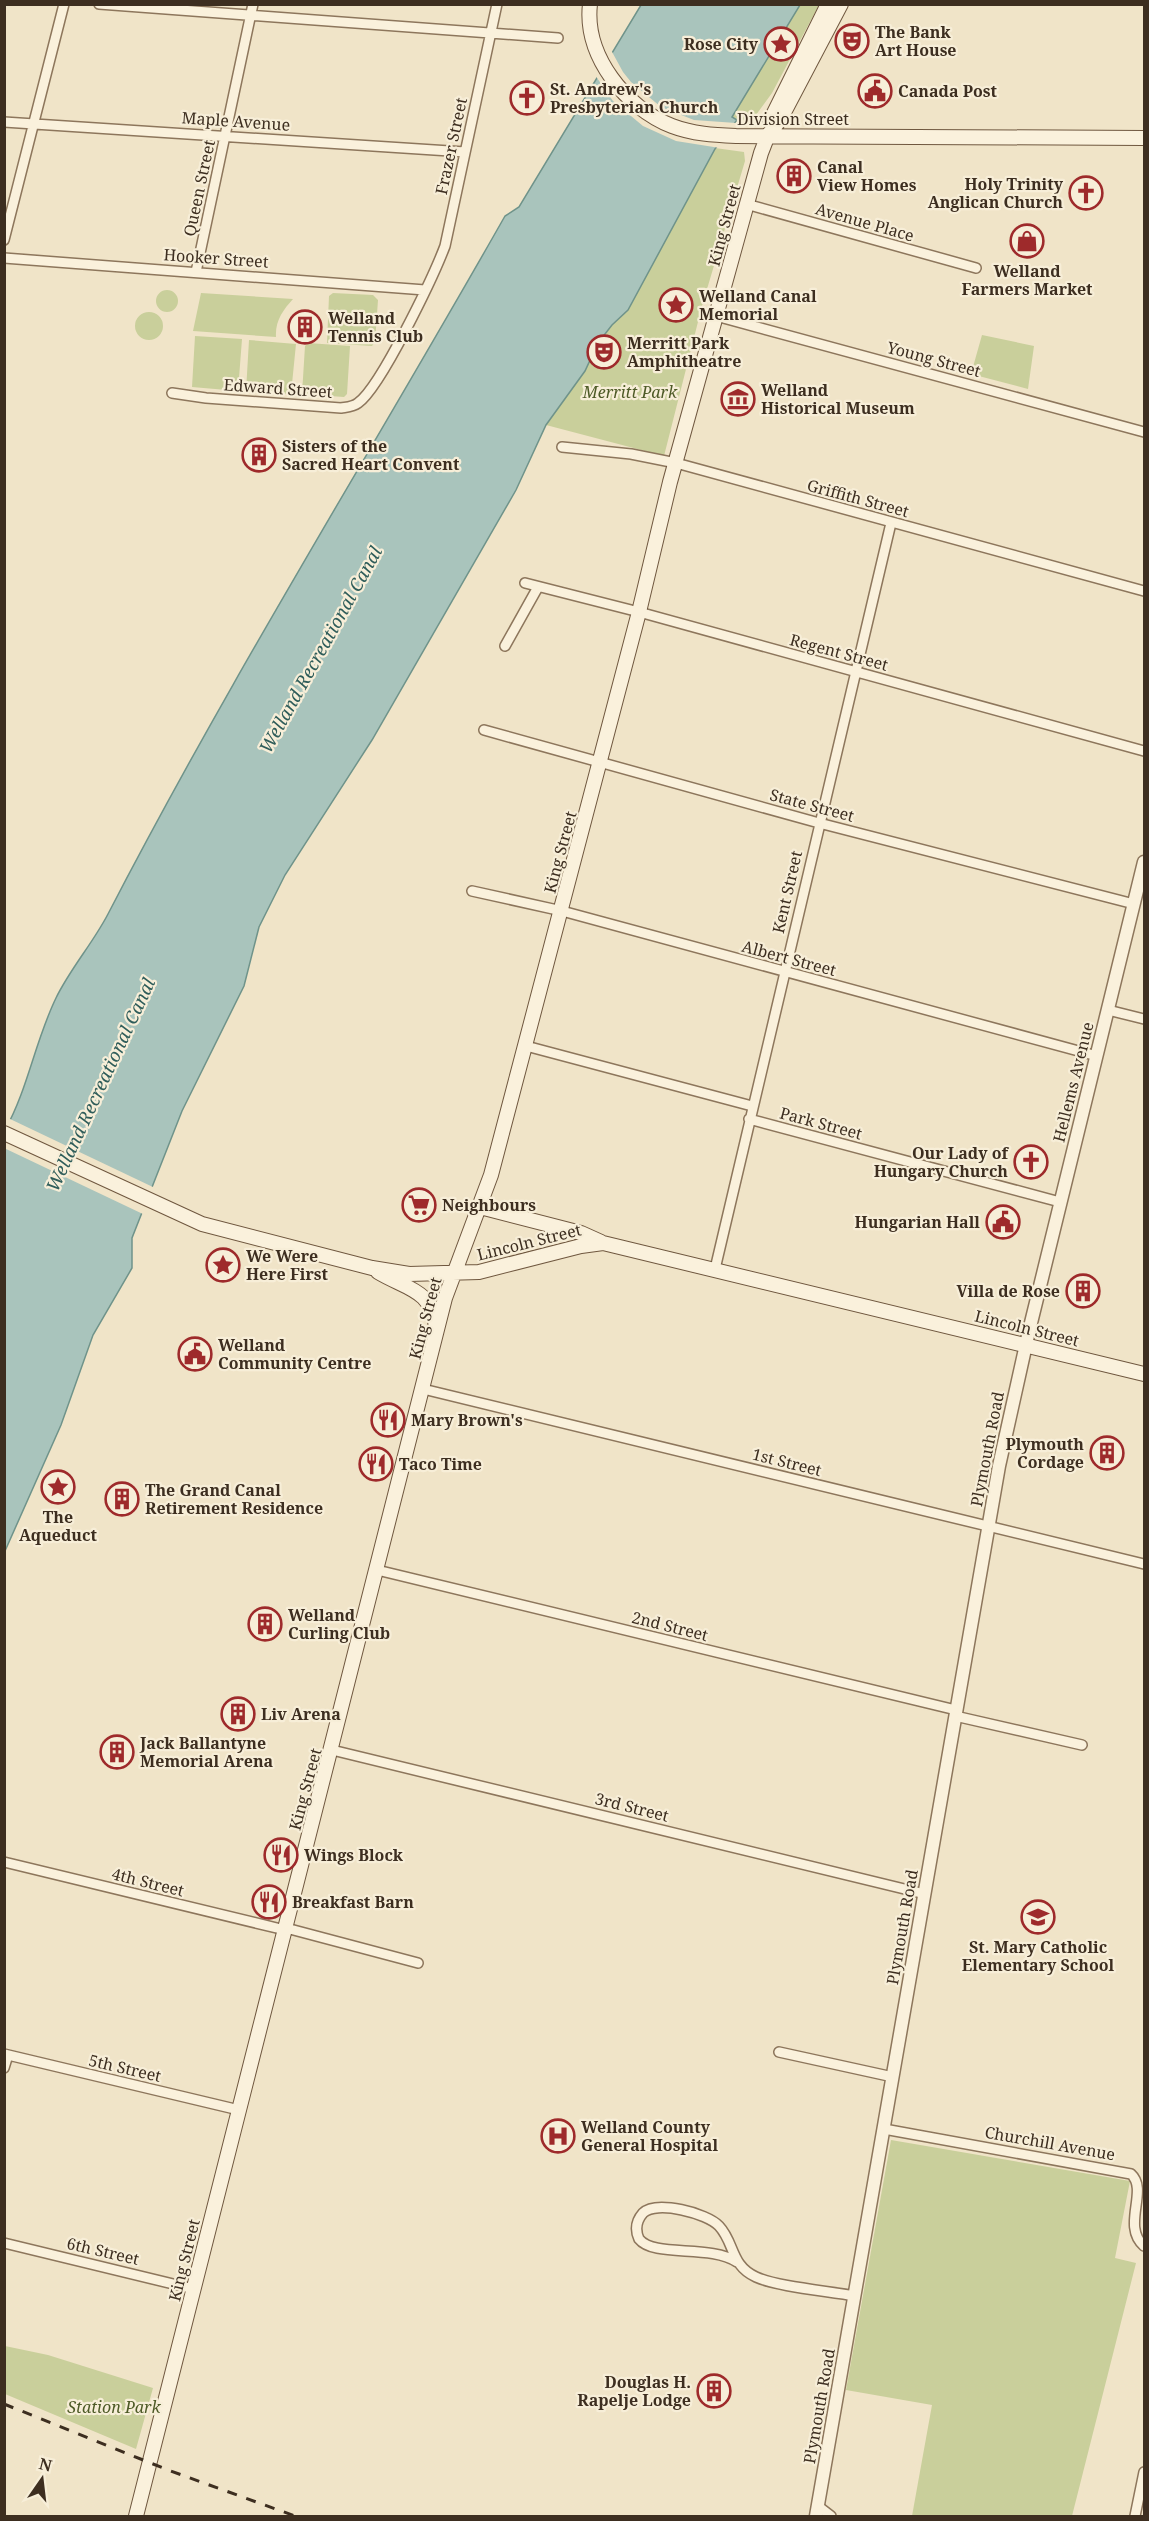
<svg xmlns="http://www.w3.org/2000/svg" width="1149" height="2521" viewBox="0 0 1149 2521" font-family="'Noto Serif',serif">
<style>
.green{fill:#c9cf9b}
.water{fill:#a9c4bc;stroke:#6f938a;stroke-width:1.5}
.pier{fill:#f0e4c8}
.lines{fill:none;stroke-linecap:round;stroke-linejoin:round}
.minor-casing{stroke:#8d765c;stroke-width:12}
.tertiary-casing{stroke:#8d765c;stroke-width:15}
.secondary-casing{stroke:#6f573f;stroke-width:16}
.minor{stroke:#faf1dc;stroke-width:9}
.tertiary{stroke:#faf1dc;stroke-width:12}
.secondary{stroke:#faf1dc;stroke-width:14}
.rail{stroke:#3d2e20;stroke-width:3;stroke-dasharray:10 10;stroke-linecap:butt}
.labels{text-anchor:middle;stroke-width:4.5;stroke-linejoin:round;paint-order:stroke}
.poi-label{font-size:16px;font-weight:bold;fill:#3d2e20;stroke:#f7eed8;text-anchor:start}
.street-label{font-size:16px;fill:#3d2e20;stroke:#f7eed8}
.park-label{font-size:16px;font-style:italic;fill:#4d5a26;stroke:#f7eed8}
.water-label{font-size:18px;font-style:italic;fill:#2f5d5a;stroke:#f7eed8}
</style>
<rect width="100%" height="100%" fill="#f0e4c8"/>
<path class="green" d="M800 5H819L772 93 753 119 737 120 732 117Z
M715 148 744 152 745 161 702 306 664 456 546 425 585 371 598 343 612 325 628 310Z
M156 301a11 11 0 1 1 22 0a11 11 0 1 1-22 0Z
M201 293 293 299C283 310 275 321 276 337L193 331Z
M333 293 373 295 378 300 375 342 372 346 327 343 329 296Z
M135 326a14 14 0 1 1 28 0a14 14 0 1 1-28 0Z
M982 335 1034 346 1028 389 971 374Z
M195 336 242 339 238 391 192 387Z
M249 340 296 344 291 394 246 391Z
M308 343 350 346 347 394 344 397 302 394 305 346Z
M891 2140 1130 2181 1115 2258 1136 2263 1072 2516H912L932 2405 846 2390Z
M5 2346 48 2355 153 2388 136 2449 5 2394Z"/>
<path class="water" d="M641 5H800L732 117 737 120 715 149 628 310 612 325 598 343 585 371 546 425 516 490 372 740 285 875 259 927 244 986 182 1111 132 1238V1268L93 1335 61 1425 5 1551V1130C28 1089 35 1041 56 998 70 969 93 943 108 914 231 676 373 449 505 216L519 207Z"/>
<path class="pier" d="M611 50 623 72 631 82 661 107 694 120 736 123V126L720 148 676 141 643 126 613 101 595 75Z
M8 1118 155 1188 145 1215 4 1148V1124Z"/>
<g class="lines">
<g class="minor-casing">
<path id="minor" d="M99 4 558 38
M4 122 465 152
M746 204 976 268
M4 240 64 4
M4 258 425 290
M196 272 253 4
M716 316 1144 432
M172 393 206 398 341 408C347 407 353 407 358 403 381 387 434 275 445 246L497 4
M562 447 631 454 676 463 1144 591
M525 583 639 612 1144 751
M505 646 538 587
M484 730 819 823 1134 904
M472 891 562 911 1097 1056
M1108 1010 1144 1019
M526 1046 752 1106
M749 1119 1060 1202
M715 1269 891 523
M423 1389 1144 1564
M377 1570 956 1710
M955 1716 1082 1745
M332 1750 925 1894
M4 1862 285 1930
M286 1928 418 1963
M779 2052 893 2077
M4 2054 239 2110
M4 2068 8 2055
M884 2129 1131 2174C1149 2190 1121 2226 1144 2246
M4 2243 194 2289
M737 2262C710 2244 654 2258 639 2239 635 2230 636 2221 643 2213 656 2200 707 2213 719 2226 735 2243 730 2265 756 2277 778 2287 829 2291 855 2296
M818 2506 831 2516
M1135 2516 1144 2472"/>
</g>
<g class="tertiary-casing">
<path id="tertiary" d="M816 2516 999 1466 1029 1331 1144 862"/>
</g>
<g class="secondary-casing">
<path id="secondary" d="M590 4C584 56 626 108 672 126 693 134 714 135 736 136L1144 138
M770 121 828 4
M4 1133 202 1224 372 1268 409 1274 479 1272 581 1246 603 1243 1144 1374
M480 1207 581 1233 601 1242
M378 1272C406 1289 432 1289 436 1327
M136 2516 445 1298 491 1175 639 612 670 482 761 153 768 135 780 120 841 4"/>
</g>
<use href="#minor" class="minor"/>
<use href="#tertiary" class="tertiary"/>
<use href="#secondary" class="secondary"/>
<path class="rail" d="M4 2404 168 2470 295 2516"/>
</g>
<defs>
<g id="theatre-ring" transform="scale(1.725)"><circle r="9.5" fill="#f7eed8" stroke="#9e2a2b" stroke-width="1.5"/><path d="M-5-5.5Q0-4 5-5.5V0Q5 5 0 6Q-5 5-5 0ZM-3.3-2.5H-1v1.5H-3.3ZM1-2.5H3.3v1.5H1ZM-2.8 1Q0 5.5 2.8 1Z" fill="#9e2a2b"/></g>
<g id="sight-ring" transform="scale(1.725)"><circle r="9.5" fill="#f7eed8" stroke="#9e2a2b" stroke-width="1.5"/><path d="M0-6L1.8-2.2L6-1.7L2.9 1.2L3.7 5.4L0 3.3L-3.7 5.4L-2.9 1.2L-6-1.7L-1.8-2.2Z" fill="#9e2a2b"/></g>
<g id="civic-ring" transform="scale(1.725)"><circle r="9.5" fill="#f7eed8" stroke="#9e2a2b" stroke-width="1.5"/><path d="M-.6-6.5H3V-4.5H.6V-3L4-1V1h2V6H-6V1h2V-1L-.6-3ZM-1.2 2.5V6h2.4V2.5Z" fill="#9e2a2b"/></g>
<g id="church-ring" transform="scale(1.725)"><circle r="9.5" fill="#f7eed8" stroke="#9e2a2b" stroke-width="1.5"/><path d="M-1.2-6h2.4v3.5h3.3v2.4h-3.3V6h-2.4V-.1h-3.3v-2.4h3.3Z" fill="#9e2a2b"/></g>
<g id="building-ring" transform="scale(1.725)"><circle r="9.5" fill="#f7eed8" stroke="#9e2a2b" stroke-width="1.5"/><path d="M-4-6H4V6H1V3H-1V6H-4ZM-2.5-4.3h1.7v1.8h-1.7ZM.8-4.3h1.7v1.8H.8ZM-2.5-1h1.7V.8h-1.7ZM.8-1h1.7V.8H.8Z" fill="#9e2a2b"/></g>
<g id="shop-ring" transform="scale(1.725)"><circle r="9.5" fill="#f7eed8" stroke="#9e2a2b" stroke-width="1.5"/><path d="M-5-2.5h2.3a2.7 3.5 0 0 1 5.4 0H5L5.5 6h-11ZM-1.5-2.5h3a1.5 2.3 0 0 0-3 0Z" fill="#9e2a2b"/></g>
<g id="museum-ring" transform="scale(1.725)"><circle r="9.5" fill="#f7eed8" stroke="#9e2a2b" stroke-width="1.5"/><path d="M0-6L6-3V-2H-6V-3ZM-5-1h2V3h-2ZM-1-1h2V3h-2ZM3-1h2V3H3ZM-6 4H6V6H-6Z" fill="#9e2a2b"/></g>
<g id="supermarket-ring" transform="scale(1.725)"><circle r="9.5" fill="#f7eed8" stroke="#9e2a2b" stroke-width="1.5"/><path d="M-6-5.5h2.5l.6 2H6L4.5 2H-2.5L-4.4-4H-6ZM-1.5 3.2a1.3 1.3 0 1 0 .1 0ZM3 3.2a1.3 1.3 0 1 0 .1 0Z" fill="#9e2a2b"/></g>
<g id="restaurant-ring" transform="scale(1.725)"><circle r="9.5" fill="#f7eed8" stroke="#9e2a2b" stroke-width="1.5"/><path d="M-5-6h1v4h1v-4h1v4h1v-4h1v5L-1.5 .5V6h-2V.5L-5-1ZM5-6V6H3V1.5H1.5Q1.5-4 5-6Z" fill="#9e2a2b"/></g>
<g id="school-ring" transform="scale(1.725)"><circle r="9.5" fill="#f7eed8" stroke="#9e2a2b" stroke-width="1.5"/><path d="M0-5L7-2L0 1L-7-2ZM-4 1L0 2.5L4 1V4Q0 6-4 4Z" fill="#9e2a2b"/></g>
<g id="hospital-ring" transform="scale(1.725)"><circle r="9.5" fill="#f7eed8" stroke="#9e2a2b" stroke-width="1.5"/><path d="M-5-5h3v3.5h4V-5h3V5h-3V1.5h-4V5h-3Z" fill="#9e2a2b"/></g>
</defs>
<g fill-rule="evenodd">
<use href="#theatre-ring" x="852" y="41"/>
<use href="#sight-ring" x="781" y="44"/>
<use href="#civic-ring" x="875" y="91"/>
<use href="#church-ring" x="527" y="98"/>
<use href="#building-ring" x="794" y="176"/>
<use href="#church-ring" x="1086" y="193"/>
<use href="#shop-ring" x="1027" y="241"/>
<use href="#sight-ring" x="676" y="305"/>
<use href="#building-ring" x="305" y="327"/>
<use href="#theatre-ring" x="604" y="352"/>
<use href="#museum-ring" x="738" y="399"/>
<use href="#building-ring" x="259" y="455"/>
<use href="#church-ring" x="1031" y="1162"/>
<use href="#supermarket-ring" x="419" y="1205"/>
<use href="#civic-ring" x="1003" y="1222"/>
<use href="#sight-ring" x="223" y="1265"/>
<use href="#building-ring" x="1083" y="1291"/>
<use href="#civic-ring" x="195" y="1354"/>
<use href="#restaurant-ring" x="388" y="1420"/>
<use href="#building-ring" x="1107" y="1453"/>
<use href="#restaurant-ring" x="376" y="1464"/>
<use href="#sight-ring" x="58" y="1487"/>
<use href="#building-ring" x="122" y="1499"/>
<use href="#building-ring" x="265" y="1624"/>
<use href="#building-ring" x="238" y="1714"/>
<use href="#building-ring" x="117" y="1752"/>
<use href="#restaurant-ring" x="281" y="1855"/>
<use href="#restaurant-ring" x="269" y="1902"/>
<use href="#school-ring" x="1038" y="1917"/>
<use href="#hospital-ring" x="558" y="2136"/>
<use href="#building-ring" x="714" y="2391"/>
</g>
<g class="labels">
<g class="poi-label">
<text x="875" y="38">The Bank<tspan x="875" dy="18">Art House</tspan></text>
<text x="758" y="50" text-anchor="end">Rose City</text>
<text x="550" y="95">St. Andrew's<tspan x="550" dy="18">Presbyterian Church</tspan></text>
<text x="898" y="97">Canada Post</text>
<text x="817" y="173">Canal<tspan x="817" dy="18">View Homes</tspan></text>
<text x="1063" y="190" text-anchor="end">Holy Trinity<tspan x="1063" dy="18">Anglican Church</tspan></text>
<text x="1027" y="277" text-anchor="middle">Welland<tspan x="1027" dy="18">Farmers Market</tspan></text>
<text x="699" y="302">Welland Canal<tspan x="699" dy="18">Memorial</tspan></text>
<text x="328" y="324">Welland<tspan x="328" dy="18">Tennis Club</tspan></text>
<text x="627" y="349">Merritt Park<tspan x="627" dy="18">Amphitheatre</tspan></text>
<text x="761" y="396">Welland<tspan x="761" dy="18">Historical Museum</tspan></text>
<text x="282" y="452">Sisters of the<tspan x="282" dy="18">Sacred Heart Convent</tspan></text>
<text x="1008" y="1159" text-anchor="end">Our Lady of<tspan x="1008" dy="18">Hungary Church</tspan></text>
<text x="442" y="1211">Neighbours</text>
<text x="980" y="1228" text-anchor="end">Hungarian Hall</text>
<text x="246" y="1262">We Were<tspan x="246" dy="18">Here First</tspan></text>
<text x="1060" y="1297" text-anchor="end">Villa de Rose</text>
<text x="218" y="1351">Welland<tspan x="218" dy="18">Community Centre</tspan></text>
<text x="411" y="1426">Mary Brown's</text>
<text x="1084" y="1450" text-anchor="end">Plymouth<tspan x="1084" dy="18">Cordage</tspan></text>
<text x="399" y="1470">Taco Time</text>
<text x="145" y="1496">The Grand Canal<tspan x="145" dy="18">Retirement Residence</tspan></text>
<text x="58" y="1523" text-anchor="middle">The<tspan x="58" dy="18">Aqueduct</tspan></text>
<text x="288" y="1621">Welland<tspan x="288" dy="18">Curling Club</tspan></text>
<text x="261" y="1720">Liv Arena</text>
<text x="140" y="1749">Jack Ballantyne<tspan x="140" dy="18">Memorial Arena</tspan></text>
<text x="304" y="1861">Wings Block</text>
<text x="292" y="1908">Breakfast Barn</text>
<text x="1038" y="1953" text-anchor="middle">St. Mary Catholic<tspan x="1038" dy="18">Elementary School</tspan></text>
<text x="581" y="2133">Welland County<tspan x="581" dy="18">General Hospital</tspan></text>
<text x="691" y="2388" text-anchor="end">Douglas H.<tspan x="691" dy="18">Rapelje Lodge</tspan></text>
</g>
<g class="street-label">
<text x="793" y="125">Division Street</text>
<text transform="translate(236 121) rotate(4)" y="6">Maple Avenue</text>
<text transform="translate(451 146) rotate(-78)" y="6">Frazer Street</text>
<text transform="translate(199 188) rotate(-78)" y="6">Queen Street</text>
<text transform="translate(865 222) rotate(16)" y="6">Avenue Place</text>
<text transform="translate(724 225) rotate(-75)" y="6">King Street</text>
<text transform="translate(216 258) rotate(4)" y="6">Hooker Street</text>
<text transform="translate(934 359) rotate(15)" y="6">Young Street</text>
<text transform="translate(278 388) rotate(4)" y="6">Edward Street</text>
<text transform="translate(858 498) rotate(15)" y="6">Griffith Street</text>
<text transform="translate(839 652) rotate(15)" y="6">Regent Street</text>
<text transform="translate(812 805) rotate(15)" y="6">State Street</text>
<text transform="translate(560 852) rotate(-75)" y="6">King Street</text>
<text transform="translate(787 892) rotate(-77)" y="6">Kent Street</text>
<text transform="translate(789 958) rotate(15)" y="6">Albert Street</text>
<text transform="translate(1073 1082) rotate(-76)" y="6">Hellems Avenue</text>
<text transform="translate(821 1123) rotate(15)" y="6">Park Street</text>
<text transform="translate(529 1242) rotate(-14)" y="6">Lincoln Street</text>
<text transform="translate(425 1318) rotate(-75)" y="6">King Street</text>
<text transform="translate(1027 1328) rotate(14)" y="6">Lincoln Street</text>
<text transform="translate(987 1449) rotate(-79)" y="6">Plymouth Road</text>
<text transform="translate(787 1462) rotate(14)" y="6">1st Street</text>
<text transform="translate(670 1626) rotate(14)" y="6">2nd Street</text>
<text transform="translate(305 1789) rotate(-75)" y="6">King Street</text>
<text transform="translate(632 1807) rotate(14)" y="6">3rd Street</text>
<text transform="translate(148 1882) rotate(14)" y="6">4th Street</text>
<text transform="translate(902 1927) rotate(-80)" y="6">Plymouth Road</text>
<text transform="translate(125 2068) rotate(13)" y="6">5th Street</text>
<text transform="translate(1050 2143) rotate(10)" y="6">Churchill Avenue</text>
<text transform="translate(103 2251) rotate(13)" y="6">6th Street</text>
<text transform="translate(184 2260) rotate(-76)" y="6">King Street</text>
<text transform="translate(819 2406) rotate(-80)" y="6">Plymouth Road</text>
</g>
<g class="park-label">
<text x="630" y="398">Merritt Park</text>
<text x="114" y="2413">Station Park</text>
</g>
<g class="water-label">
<text transform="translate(321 650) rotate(-61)" y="6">Welland Recreational Canal</text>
<text transform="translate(101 1085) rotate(-65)" y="6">Welland Recreational Canal</text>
</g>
</g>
<rect width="1149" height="2521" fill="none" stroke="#3d2e20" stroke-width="12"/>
<g transform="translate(42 2479) rotate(14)" stroke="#f7eed8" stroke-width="4.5" paint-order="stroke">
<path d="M0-4.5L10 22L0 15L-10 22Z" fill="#3d2e20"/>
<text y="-9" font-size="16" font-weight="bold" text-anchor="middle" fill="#3d2e20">N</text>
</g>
</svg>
